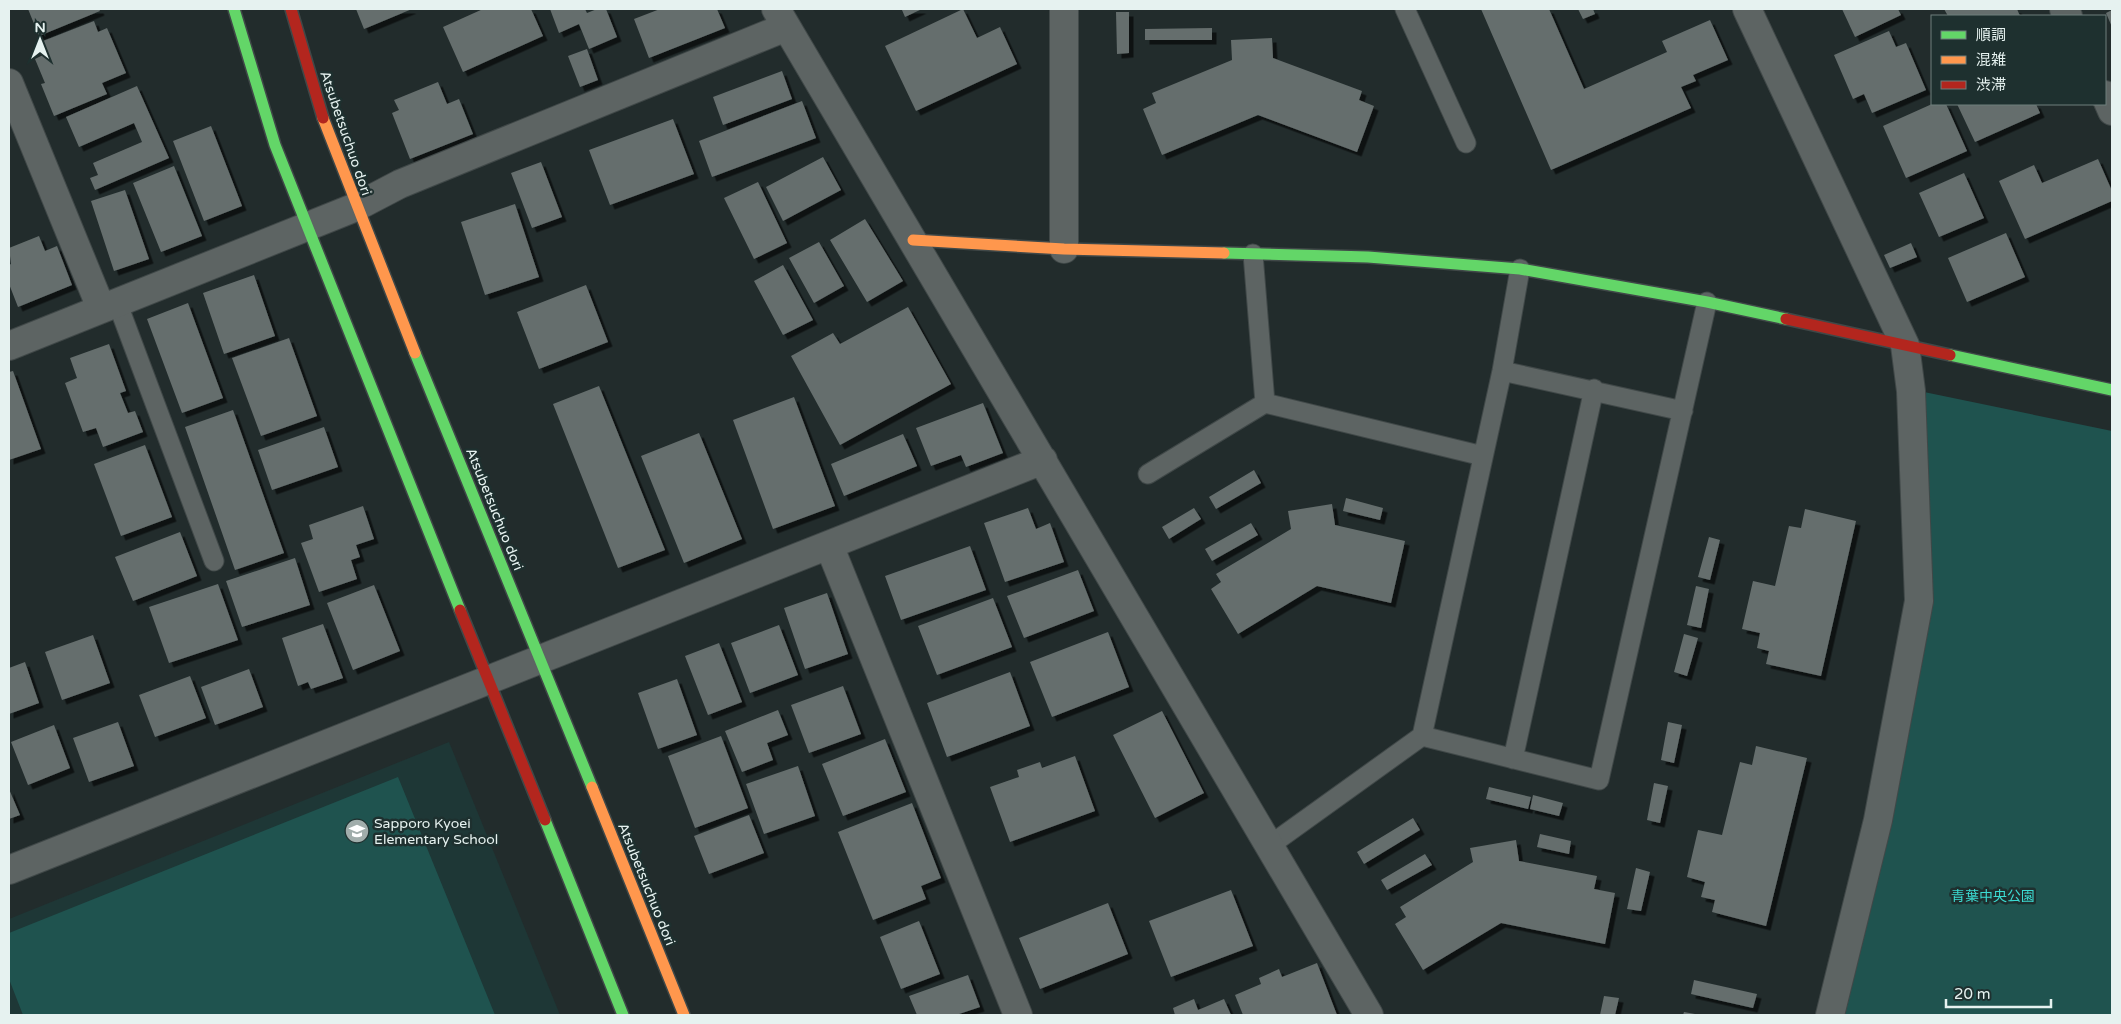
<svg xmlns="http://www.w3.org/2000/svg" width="2121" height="1024" viewBox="0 0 2121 1024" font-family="'Varela Round','Noto Sans JP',sans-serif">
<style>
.built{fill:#1e3736}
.green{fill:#1f534f}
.building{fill:#656e6d;filter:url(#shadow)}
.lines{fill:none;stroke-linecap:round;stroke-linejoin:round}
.lane-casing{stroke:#404848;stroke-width:21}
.street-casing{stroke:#404848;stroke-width:30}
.fast-casing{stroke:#404848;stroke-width:14}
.slow-casing{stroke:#404848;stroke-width:14}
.jam-casing{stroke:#404848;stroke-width:14}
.lane{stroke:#5d6463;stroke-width:19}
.street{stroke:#5d6463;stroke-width:28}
.fast{stroke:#63d668;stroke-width:11}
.slow{stroke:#ff974d;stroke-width:11}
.jam{stroke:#b3261e;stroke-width:11}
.labels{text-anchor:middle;stroke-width:5;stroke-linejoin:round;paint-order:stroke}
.street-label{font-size:14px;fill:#e6f2f0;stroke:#1e302f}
.poi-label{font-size:14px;fill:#e6f2f0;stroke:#1e302f;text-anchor:start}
.park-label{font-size:14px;fill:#3cdbd2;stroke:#1e302f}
</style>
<defs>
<filter id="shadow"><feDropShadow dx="4.5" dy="4.5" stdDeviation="0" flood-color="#0009"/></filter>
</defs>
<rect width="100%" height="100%" fill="#222c2c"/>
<path class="built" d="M449 742 560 1015H9V919Z"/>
<path class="green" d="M1924 392 2112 431V1015H1839L1889 818Z
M398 777 495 1015H23L9 979V933Z"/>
<path class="building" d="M28 9H99L100 11 39 36Z
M356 9H412L364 29Z
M483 9H531L543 36 463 72 443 27Z
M550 9H585L587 13 597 9H606L617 37 589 49 579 24 559 33Z
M660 9H717L725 28 649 58 634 19Z
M904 9H922L905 17 902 10Z
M963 9 977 38 1000 27 1017 64 916 111 885 46Z
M1481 9H1549L1584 89 1667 52 1662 41 1710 20 1728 60 1693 75 1696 81 1681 87 1691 108 1551 170Z
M1578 9H1593L1595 14 1583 19Z
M1842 9H1898L1901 15 1855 37Z
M1944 9H2017L2020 16H1948Z
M2112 10V27L2106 13Z
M1116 12H1129V53L1117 54Z
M94 21 98 32 107 28 126 73 102 83 107 94 54 116 41 84 45 83 35 59 43 55 38 43Z
M1212 28V40H1145V29Z
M1889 31 1896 47 1906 43 1926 90 1872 113 1864 94 1853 99 1834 55Z
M1272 38 1273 58 1362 91 1359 100 1374 106 1357 152 1258 115 1162 155 1143 109 1156 103 1152 93 1232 60 1231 40Z
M587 49 598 80 580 87 568 56Z
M782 71 792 99 723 125 713 97Z
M438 82 447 104 459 99 473 134 410 159 392 113 399 110 394 100Z
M137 86 169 158 95 190 90 178 98 175 93 163 142 142 134 123 79 147 66 117Z
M802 101 816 138 712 177 699 141Z
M1932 104H1946L1967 151 1906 178 1883 126Z
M1957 104H2036L2040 113 1975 142Z
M673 119 694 174 610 205 589 150Z
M211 126 242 206 204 221 173 141Z
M823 157 841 190 783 221 766 187Z
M2098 159 2112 191V201L2025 239 1999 181 2034 165 2042 183Z
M541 162 562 217 532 228 511 173Z
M174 166 202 236 161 252 133 183Z
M1964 173 1984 218 1939 237 1919 193Z
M758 182 787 243 754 259 724 198Z
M125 190 149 259 114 271 91 201Z
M515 204 539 277 485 295 461 222Z
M865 219 903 281 867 302 830 240Z
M2006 233 2025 277 1967 302 1948 258Z
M39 236 45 251 57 246 72 285 18 307 9 284V265L11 264 9 248Z
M819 242 844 286 814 303 789 258Z
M1911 243 1917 257 1890 268 1884 255Z
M783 265 813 320 783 335 754 281Z
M254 275 275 336 224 354 203 293Z
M586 285 608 342 539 369 517 312Z
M188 303 223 398 182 413 147 319Z
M908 307 951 384 840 445 791 356 833 333 840 344Z
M289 338 317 416 261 436 232 358Z
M109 344 126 391 120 393 128 413 135 411 143 432 103 447 96 428 83 432 65 383 77 378 70 358Z
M13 371 41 449 9 460V372Z
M599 386 665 550 618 568 553 404Z
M794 397 835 506 773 529 733 420Z
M983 403 1003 453 966 467 961 455 931 466 916 428Z
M233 410 284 553 235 570 185 427Z
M324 427 338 467 272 490 258 450Z
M699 433 742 539 684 563 641 456Z
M903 434 917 466 844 496 831 464Z
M145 445 172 517 121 536 94 464Z
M1254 470 1261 483 1216 509 1209 497Z
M1346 498 1383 508 1380 520 1343 511Z
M1332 504 1335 525 1405 541 1391 603 1317 586 1238 634 1211 589 1221 582 1216 574 1291 529 1288 511Z
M363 506 374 539 356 545 360 557 351 560 357 579 319 592 301 543 313 539 309 525Z
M1028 508 1036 529 1050 523 1064 562 1005 582 984 523Z
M1194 508 1201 519 1169 539 1162 527Z
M1805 509 1856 521 1821 676 1766 664 1769 651 1757 648 1760 633 1742 629 1753 581 1775 586 1789 526 1801 528Z
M1251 523 1258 535 1212 561 1205 549Z
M180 532 197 576 133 601 115 557Z
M1709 537 1720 540 1710 580 1698 577Z
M970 546 986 590 901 620 885 576Z
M295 558 310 605 242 627 226 581Z
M1078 570 1094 611 1024 638 1007 596Z
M218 584 238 640 169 663 149 607Z
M374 585 400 651 353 670 327 603Z
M1696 586 1709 589 1701 628 1687 625Z
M827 593 848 654 805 669 784 608Z
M993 598 1012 647 937 675 918 626Z
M323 624 343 678 311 689 308 682 298 686 282 638Z
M779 625 798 675 750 693 731 643Z
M1108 632 1129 687 1052 717 1030 662Z
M1684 634 1698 638 1687 676 1674 672Z
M93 635 110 683 62 700 45 652Z
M719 643 742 702 708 715 685 656Z
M25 662 39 703 9 714V668Z
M249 669 263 707 215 725 201 687Z
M1010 672 1030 726 947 757 927 703Z
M190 676 206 718 155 737 139 695Z
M677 679 697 735 658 749 638 693Z
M843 686 861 734 809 753 791 705Z
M778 710 788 735 767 743 773 760 742 772 725 731Z
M1162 711 1204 793 1155 818 1113 735Z
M118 722 134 766 89 782 73 738Z
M1668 722 1682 725 1674 763 1661 760Z
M54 725 70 768 28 785 11 742Z
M721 736 748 808 695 828 668 756Z
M885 739 906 792 843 816 822 764Z
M1756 746 1807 758 1766 926 1712 912 1715 900 1701 897 1705 882 1687 877 1698 830 1722 835 1740 762 1752 765Z
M1075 756 1095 811 1010 842 990 787 1019 777 1017 770 1040 762 1042 768Z
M798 766 815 816 764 834 746 784Z
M1654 783 1668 786 1660 823 1647 820Z
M1489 787 1531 797 1528 809 1486 799Z
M9 789 20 815 9 819Z
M1533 795 1563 803 1559 816 1530 809Z
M912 803 941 878 921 886 926 899 873 920 838 832Z
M749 815 764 853 709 874 694 836Z
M1413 818 1420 830 1364 864 1357 852Z
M1540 834 1571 841 1569 854 1537 847Z
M1516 840 1519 861 1597 876 1594 889 1615 893 1605 944 1501 923 1423 970 1395 924 1406 917 1400 907 1473 862 1470 848Z
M1425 854 1432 865 1387 890 1381 880Z
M1636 868 1650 872 1641 911 1627 909Z
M1231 890 1253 946 1171 977 1149 921Z
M1108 903 1128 954 1040 989 1019 938Z
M919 921 940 974 901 989 880 937Z
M1317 963 1337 1015H1243L1235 995 1261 984 1259 978 1279 969 1282 977Z
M968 975 980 1007 956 1015H917L909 996Z
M1694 980 1757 994 1753 1008 1691 994Z
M1604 996 1619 998 1615 1015H1600Z
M1194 999 1198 1010 1224 999 1231 1015H1175L1173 1008Z
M1684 1012 1695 1014V1015H1683Z"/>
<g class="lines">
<g class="lane-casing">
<path id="lane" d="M1405 9 1466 143
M1253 254 1265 403
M117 302 214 561
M1502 371 1683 411
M1148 474 1265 403 1483 456
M1422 736 1502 371 1520 269
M1513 759 1594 389
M1269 846 1422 736 1599 780 1707 302"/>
</g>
<g class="street-casing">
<path id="street" d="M776 9 1369 1015
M1064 9V249
M1747 9 1905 345 1911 391 1919 601 1878 820 1830 1015
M2064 9 2068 16
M9 83 101 308
M2105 95 2112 111
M9 346 356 207 400 184 786 27
M829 545 1018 1015
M9 870 1043 460"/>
</g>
<g class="fast-casing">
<path id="fast" d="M234 9 275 145 460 610
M1224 253 1368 257 1520 269 1707 302 1786 319
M415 353 592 787
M1950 355 2112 390
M545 820 623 1015"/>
</g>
<g class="slow-casing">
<path id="slow" d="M323 118 415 353
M913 240 1064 249 1224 253
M592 787 684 1015"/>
</g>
<g class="jam-casing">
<path id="jam" d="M291 9 323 118
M1786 319 1950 355
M460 610 545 820"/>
</g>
<use href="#lane" class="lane"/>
<use href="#street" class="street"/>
<use href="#fast" class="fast"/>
<use href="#slow" class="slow"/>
<use href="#jam" class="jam"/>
</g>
<defs>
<g id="school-disc" transform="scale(1.25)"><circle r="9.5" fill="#a1adab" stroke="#1e302f"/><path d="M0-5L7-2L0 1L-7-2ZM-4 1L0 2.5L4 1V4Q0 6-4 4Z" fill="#fff"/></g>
</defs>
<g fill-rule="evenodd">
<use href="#school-disc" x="357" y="831"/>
</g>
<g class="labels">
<g class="street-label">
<text transform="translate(346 133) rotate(71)" y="5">Atsubetsuchuo dori</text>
<text transform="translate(495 509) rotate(68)" y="5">Atsubetsuchuo dori</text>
<text transform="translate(647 884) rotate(68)" y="5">Atsubetsuchuo dori</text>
</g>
<g class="poi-label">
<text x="374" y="828">Sapporo Kyoei<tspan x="374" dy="16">Elementary School</tspan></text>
</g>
<g class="park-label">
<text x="1993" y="901">青葉中央公園</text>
</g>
</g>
<rect width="2121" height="1024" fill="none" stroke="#e6f2f0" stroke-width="20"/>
<rect x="1931" y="15" width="175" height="90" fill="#1e302f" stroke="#6e7e7c"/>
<rect x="1941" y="31" width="25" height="8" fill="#63d668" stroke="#6e7e7c"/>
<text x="1976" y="40" font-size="15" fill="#e6f2f0">順調</text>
<rect x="1941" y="56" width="25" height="8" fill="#ff974d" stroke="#6e7e7c"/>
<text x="1976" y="65" font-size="15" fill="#e6f2f0">混雑</text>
<rect x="1941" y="81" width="25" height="8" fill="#b3261e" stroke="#6e7e7c"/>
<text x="1976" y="90" font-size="15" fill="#e6f2f0">渋滞</text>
<g transform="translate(40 40)" stroke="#1e302f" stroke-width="4" paint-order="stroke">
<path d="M0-4L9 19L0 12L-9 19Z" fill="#e6f2f0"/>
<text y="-8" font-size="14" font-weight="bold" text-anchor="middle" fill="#e6f2f0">N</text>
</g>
<path d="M1946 999v8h105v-8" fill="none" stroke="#e6f2f0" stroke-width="2.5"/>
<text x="1954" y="999" font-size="15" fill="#e6f2f0" stroke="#1e302f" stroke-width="4" paint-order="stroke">20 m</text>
</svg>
